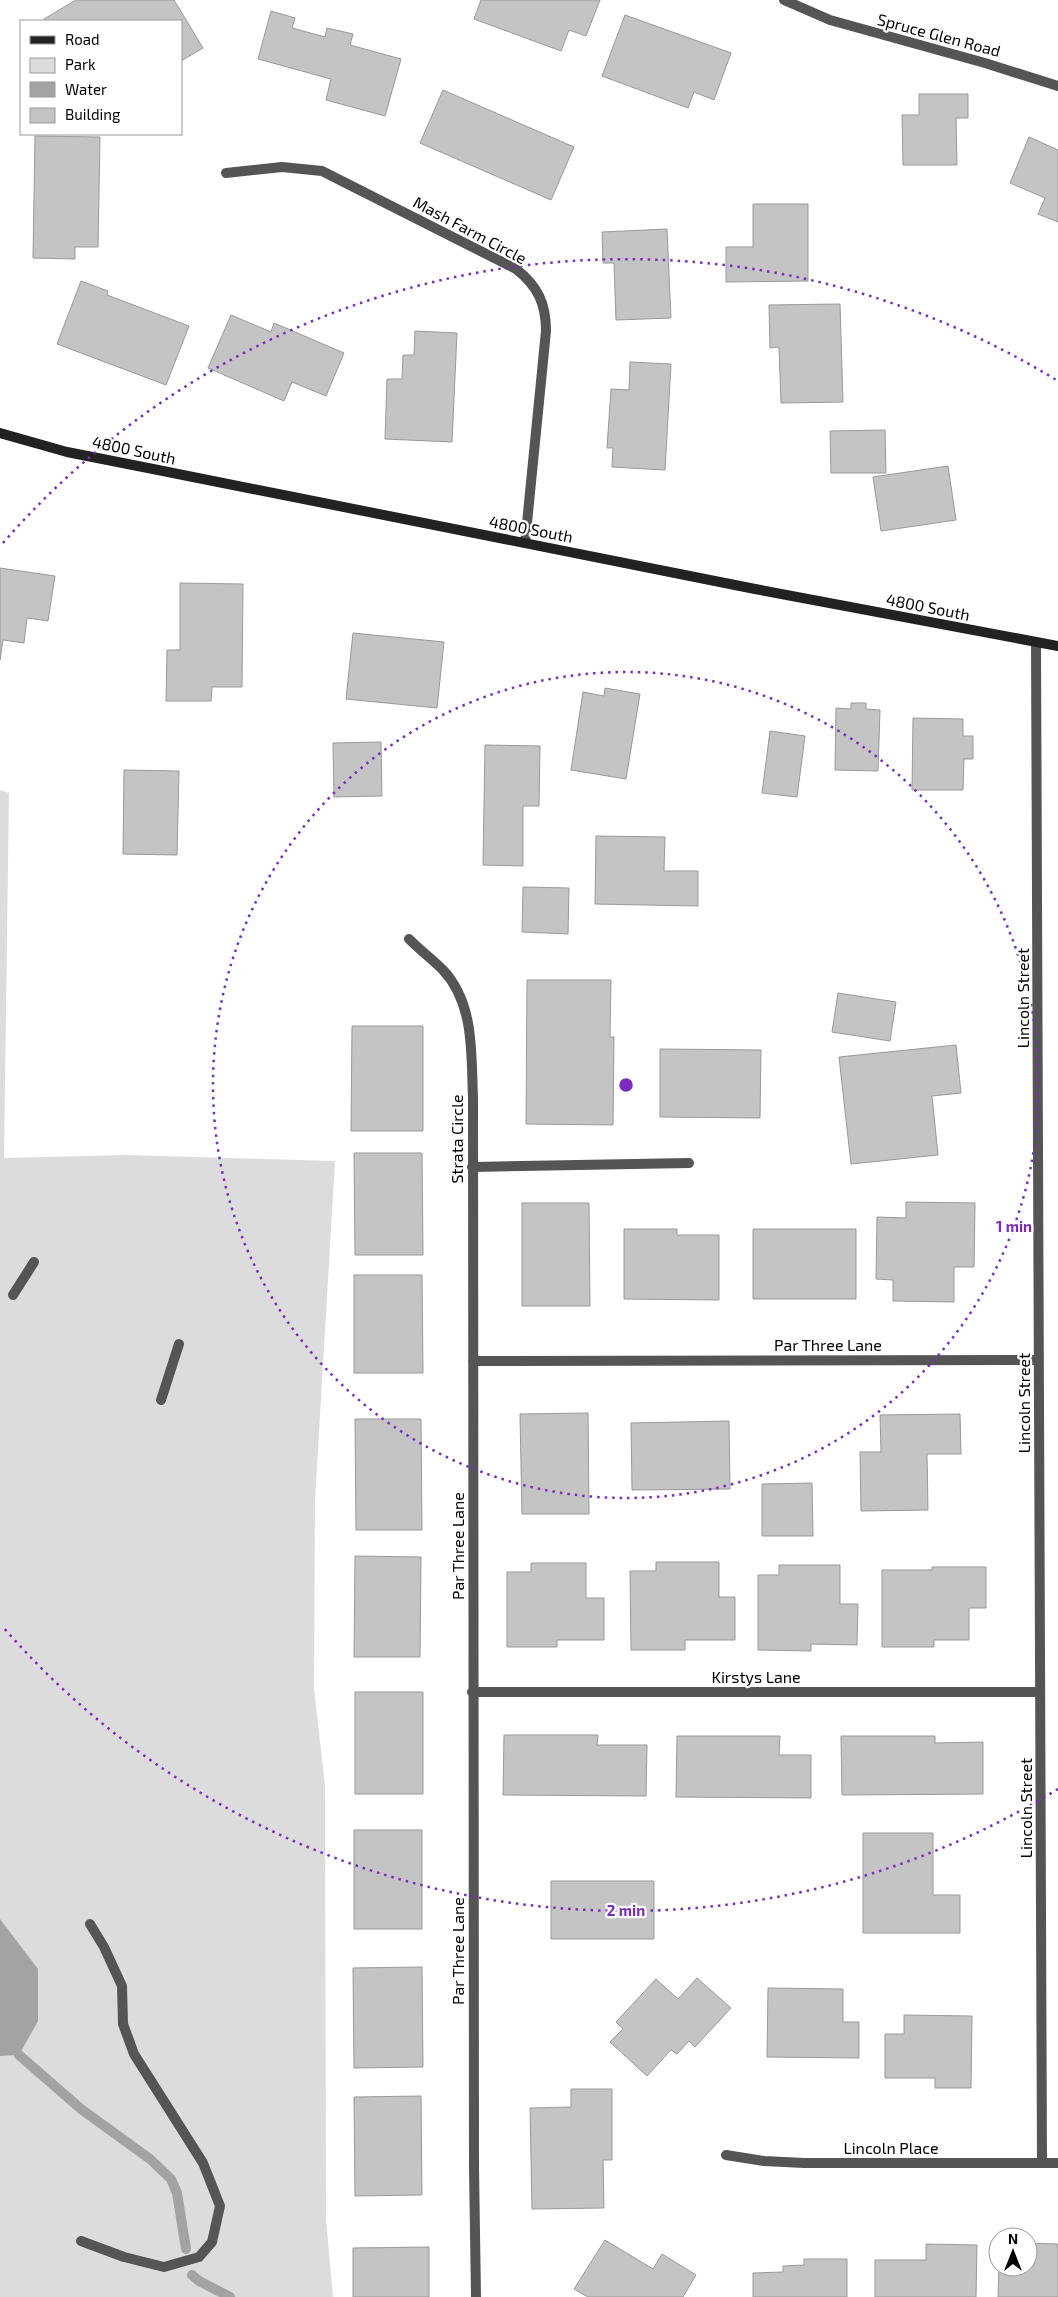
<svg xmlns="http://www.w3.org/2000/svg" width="1058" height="2297" viewBox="0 0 1058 2297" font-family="'Exo 2',sans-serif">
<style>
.green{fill:#dcdcdc}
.water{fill:#a3a3a3}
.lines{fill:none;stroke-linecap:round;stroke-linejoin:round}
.stream{stroke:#a3a3a3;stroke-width:10}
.building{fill:#c4c4c4;stroke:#999}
.lane{stroke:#555;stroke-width:10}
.street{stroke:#555;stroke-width:10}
.secondary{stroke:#222;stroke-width:10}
.ring{fill:none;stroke:#7b2cbf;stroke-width:2.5;stroke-dasharray:2.5 5}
.labels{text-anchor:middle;stroke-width:4.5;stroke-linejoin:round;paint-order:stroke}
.street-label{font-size:16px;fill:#000;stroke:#fff}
.centre{fill:#7b2cbf;stroke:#fff;stroke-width:2.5}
.ring-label{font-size:15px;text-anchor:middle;font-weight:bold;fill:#7b2cbf;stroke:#fff;stroke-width:4.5;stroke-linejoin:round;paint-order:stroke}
</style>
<rect width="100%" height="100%" fill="#fff"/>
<path class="green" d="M0 790 9 793 4 1158 127 1155 335 1161 315 1500 314 1688 325 1786 326 2219 333 2297H0Z"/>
<path class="water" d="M0 1919 38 1969V2021L19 2055 0 2056Z"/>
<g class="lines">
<path class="stream" d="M19 2055 81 2109 150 2159 171 2179 177 2193 186 2249
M192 2275 199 2281 230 2297"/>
</g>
<path class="building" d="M76 0H174L203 48 181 61V21H45L44 19Z
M481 0H600L586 36 569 30 561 51 474 19Z
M271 11 295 18 292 28 325 37 327 28 353 34 350 45 401 59 385 116 326 100 331 79 258 59Z
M625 15 731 53 714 100 694 92 688 108 602 76Z
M443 90 574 147 551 200 420 143Z
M919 94H968V118H956L957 165H903L902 115H919Z
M35 136 100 137 98 247H75V259L33 258Z
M1029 137 1058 150V222L1038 214 1045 198 1010 183Z
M753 204H808V281L726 282V247H753Z
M667 229 671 318 616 320 614 263H603L602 232Z
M81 281 108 291 107 295 189 326 166 385 57 344Z
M840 304 843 402 781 403 779 347 770 348 769 305Z
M231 315 271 332 274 323 344 353 326 396 292 382 284 401 208 368Z
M415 331 457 333 452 442 385 439 387 379H402L403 355H414Z
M630 362 671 364 665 470 612 467 613 448H607L611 389 629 390Z
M885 430 886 473H831L830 431Z
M948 466 956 520 881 531 873 477Z
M0 568 55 576 48 621 27 618 24 643 3 640 0 660Z
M180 583 243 584 242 687H212L211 701H166L167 650H180Z
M353 633 444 642 437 708 346 699Z
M605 688 640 694 626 779 571 770 583 692 604 696Z
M851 703H866V709L880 710 878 771 835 770 836 708 851 709Z
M913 718 963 719V736H973V759H964L963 790H912Z
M770 731 805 736 797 797 762 793Z
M381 742 382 796 334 797 333 743Z
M485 745 540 746 539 806H523V866L483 865Z
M124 770 179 771 177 855 123 854Z
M596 836 665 837 664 871H698V906L595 904Z
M523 887 569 888 568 934 522 932Z
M527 980H611L610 1037H614L613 1125 526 1124Z
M838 993 896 1002 890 1041 832 1032Z
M352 1026H423V1131H351Z
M956 1045 961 1093 932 1096 938 1155 851 1164 839 1057Z
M660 1049 761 1050 760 1118 660 1117Z
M354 1153H422L423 1255H355Z
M906 1202 975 1203 974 1267H954V1302L893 1301V1280L876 1279 877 1217 906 1218Z
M522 1203H589L590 1306H522Z
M624 1229H677V1235H719V1300L624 1299Z
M753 1229H856V1299H753Z
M354 1275H422L423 1373H354Z
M588 1413 589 1514H522L520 1414Z
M960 1414 961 1454H927L928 1510 861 1511 860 1452H881L880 1415Z
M355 1419H421L422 1530H356Z
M729 1421 730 1489 632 1490 631 1423Z
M812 1483 813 1536H762V1484Z
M355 1556 421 1557 420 1657H354Z
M656 1562H719V1597H735V1640H685V1650H631L630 1571H656Z
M531 1563H586V1598H604V1640H557V1647H507V1572H531Z
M779 1565H840V1604H858L857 1645 811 1644V1651L758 1650V1575H779Z
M932 1567H986V1608H969V1640H934V1647H882V1570H932Z
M355 1692H423V1794H355Z
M504 1735H598L597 1745H647L646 1796 503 1795Z
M677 1736H780L779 1755H811V1798L676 1797Z
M841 1736H935V1743L983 1742V1794L842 1795Z
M354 1830H422V1929H354Z
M863 1833H933V1895H960V1933H863Z
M551 1881H654V1939H551Z
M422 1967 423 2067 354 2068 353 1968Z
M697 1978 731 2008 695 2047 689 2041 677 2054 671 2050 647 2076 610 2042 623 2029 616 2022 656 1979 678 1999Z
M768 1988 843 1989V2022H859V2058L767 2057Z
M904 2015 972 2016 971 2088H935V2078H885V2034H904Z
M571 2089H612V2160H603L604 2208 532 2209 530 2108 571 2107Z
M421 2096 422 2195 355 2196 354 2097Z
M605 2240 653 2269 662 2254 696 2275 683 2297H588L574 2289Z
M1028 2243 1058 2244V2297H998L999 2267H1028Z
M926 2244 977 2245 976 2297H875V2260H926Z
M429 2247V2297H353V2248Z
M804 2259H847V2297H753V2273L783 2272V2266L804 2265Z"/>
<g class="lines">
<path class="lane" d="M472 1167 689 1163
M13 1295 34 1262
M161 1400 179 1344
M81 2241 124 2257 164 2267 199 2257 212 2242 220 2206 203 2163 134 2054 123 2024 122 1986 104 1947 90 1924"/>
<path class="street" d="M784 0 830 20 985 63 1058 86
M226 173 282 167 322 171 516 269C538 286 546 304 546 331L525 543
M1036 643 1042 2163
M409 939C420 950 432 959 443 970 475 1004 471 1055 473 1098L474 2168 476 2297
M473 1361 1039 1360
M472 1692H1040
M726 2155 764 2161 804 2163H1058"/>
<path class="secondary" d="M0 433 67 452 148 468 755 589 1058 646"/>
</g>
<g class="ring">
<circle cx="626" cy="1085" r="413"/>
<path d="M1058 1789A826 826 0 0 1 3 1627M3 543A826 826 0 0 1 1058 381"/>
</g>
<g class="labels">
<g class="street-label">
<text transform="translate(939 35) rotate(15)" y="6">Spruce Glen Road</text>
<text transform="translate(470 230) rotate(28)" y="6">Mash Farm Circle</text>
<text transform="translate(134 450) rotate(12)" y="6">4800 South</text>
<text transform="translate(531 529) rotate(11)" y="6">4800 South</text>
<text transform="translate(928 607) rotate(11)" y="6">4800 South</text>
<text transform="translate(1023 998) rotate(-90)" y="6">Lincoln Street</text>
<text transform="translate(457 1139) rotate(-90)" y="6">Strata Circle</text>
<text x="828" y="1351">Par Three Lane</text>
<text transform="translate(1024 1403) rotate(-90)" y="6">Lincoln Street</text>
<text transform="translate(458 1546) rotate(-90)" y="6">Par Three Lane</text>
<text x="756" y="1683">Kirstys Lane</text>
<text transform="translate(1026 1808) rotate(-90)" y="6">Lincoln Street</text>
<text transform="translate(458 1951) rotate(-90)" y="6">Par Three Lane</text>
<text x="891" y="2154">Lincoln Place</text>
</g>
</g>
<circle cx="626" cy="1085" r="8" class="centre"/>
<g class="ring-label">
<text x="1014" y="1232">1 min</text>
<text x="626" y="1916">2 min</text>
</g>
<rect x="20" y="20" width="162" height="115" fill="#ffffff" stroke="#999999"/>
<rect x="30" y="36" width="25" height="8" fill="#222222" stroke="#999999"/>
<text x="65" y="45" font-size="15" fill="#000000">Road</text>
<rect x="30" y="58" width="25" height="15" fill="#dcdcdc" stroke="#999999"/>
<text x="65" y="70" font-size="15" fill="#000000">Park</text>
<rect x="30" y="82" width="25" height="15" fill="#a3a3a3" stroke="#999999"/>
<text x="65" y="95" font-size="15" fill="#000000">Water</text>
<rect x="30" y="108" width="25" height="15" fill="#c4c4c4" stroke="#999999"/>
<text x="65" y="120" font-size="15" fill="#000000">Building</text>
<g transform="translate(1013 2252)"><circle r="24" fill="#ffffff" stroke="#999999"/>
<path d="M0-4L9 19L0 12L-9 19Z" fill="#000000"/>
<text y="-8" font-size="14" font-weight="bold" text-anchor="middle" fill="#000000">N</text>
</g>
</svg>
